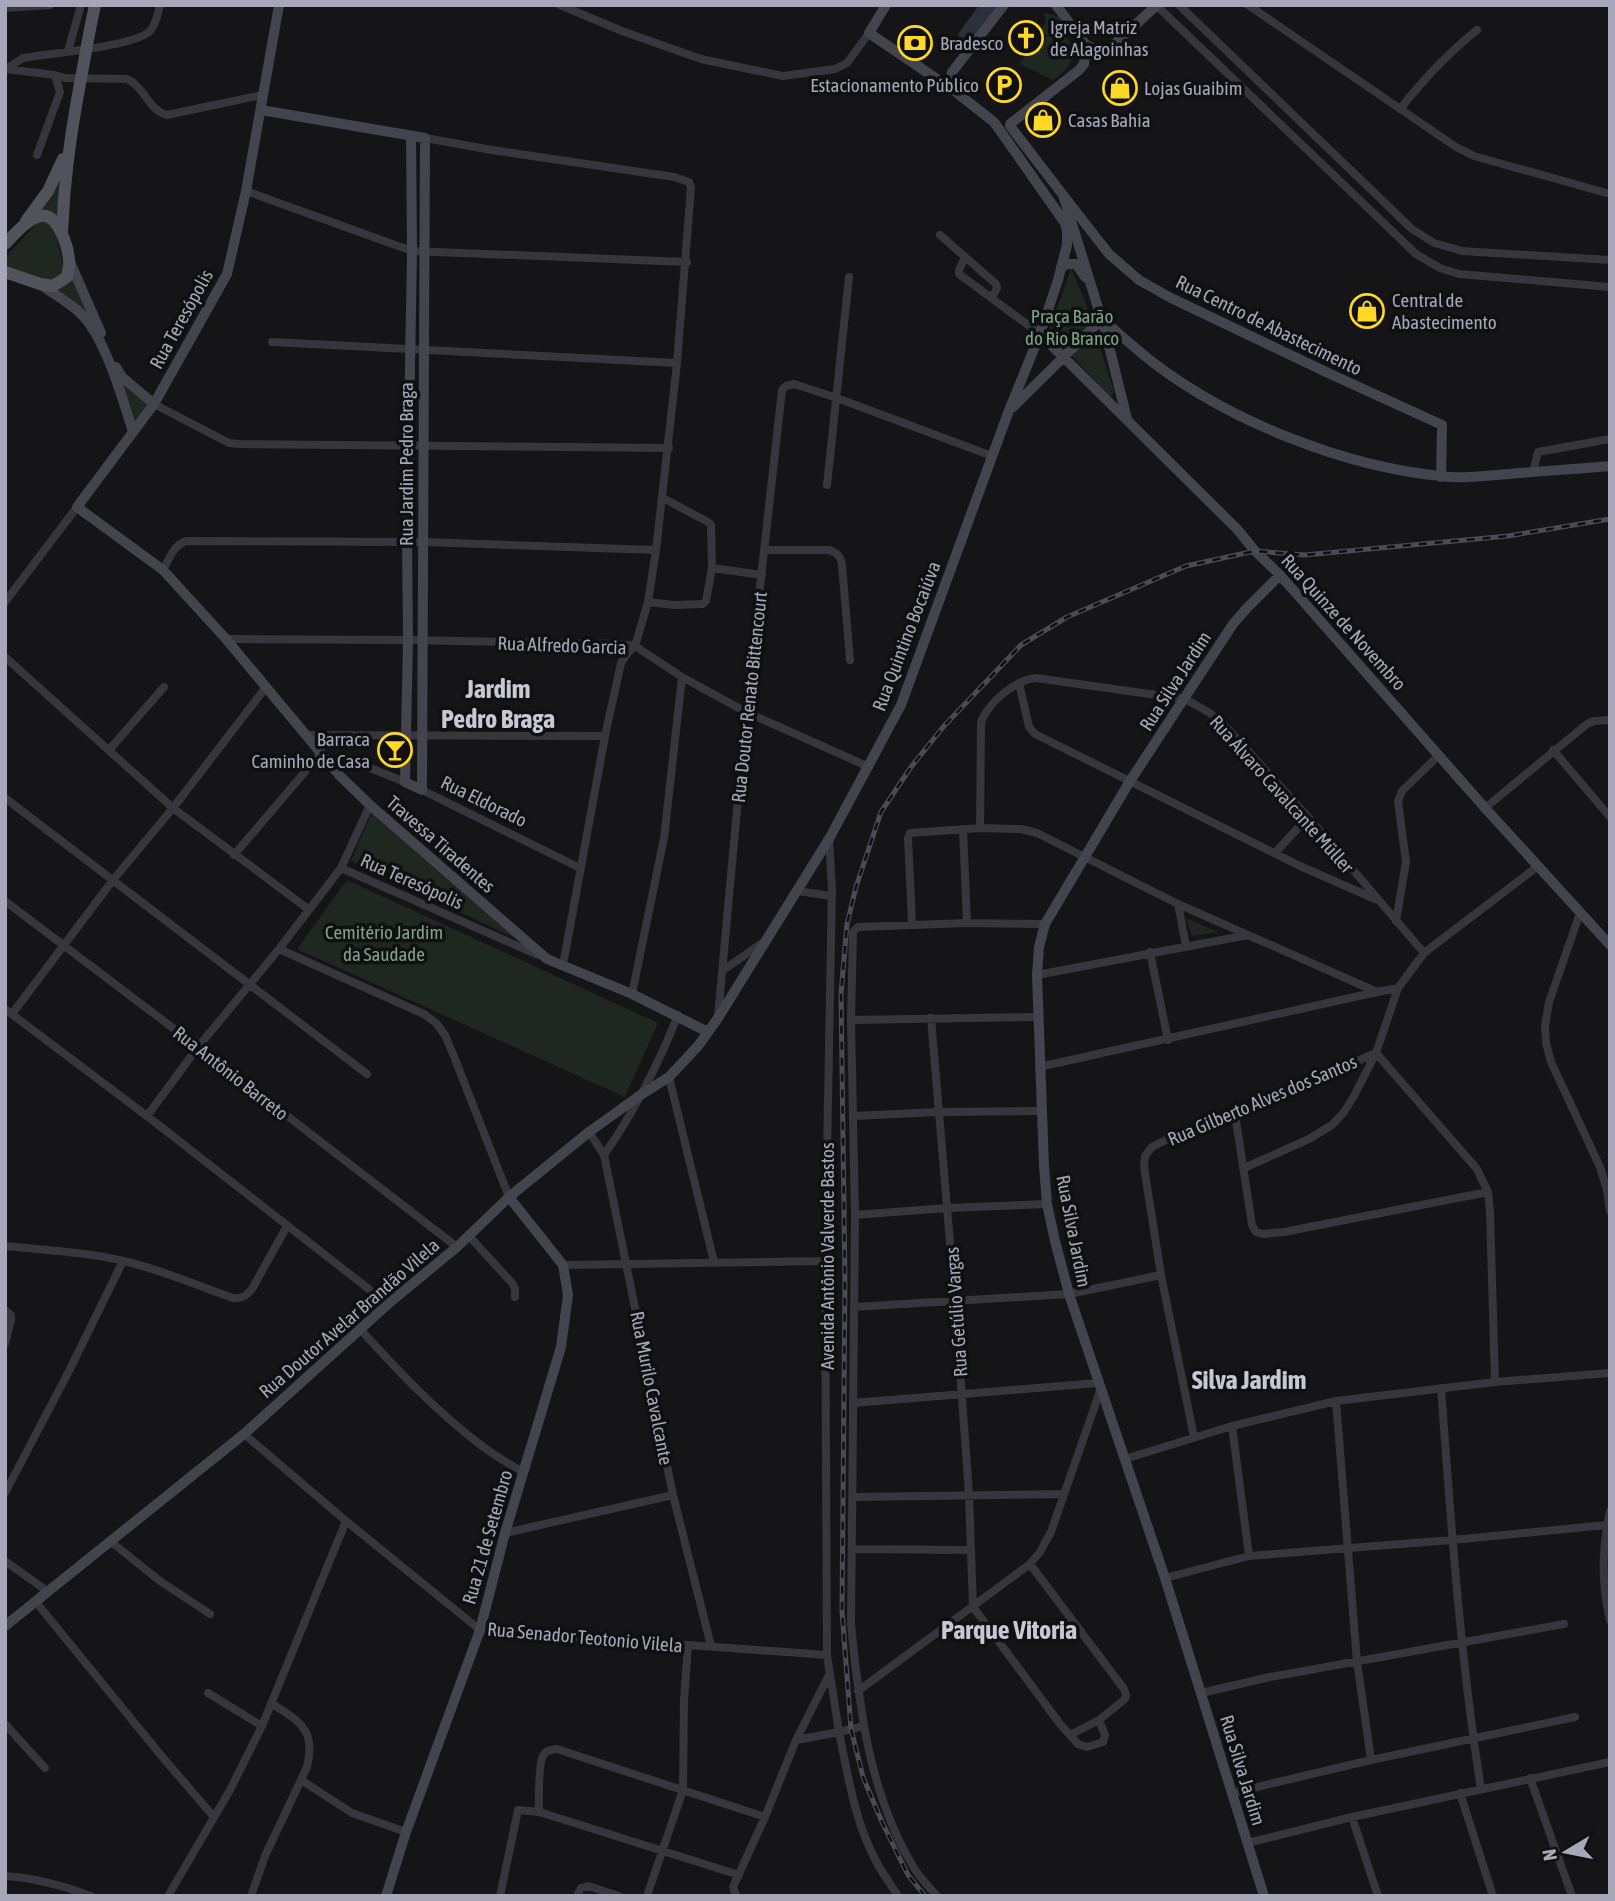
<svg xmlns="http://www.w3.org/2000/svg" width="1615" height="1901" viewBox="0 0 1615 1901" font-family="'Asap Condensed',sans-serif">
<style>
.green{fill:#1f2721}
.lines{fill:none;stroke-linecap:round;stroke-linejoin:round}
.river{stroke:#2a313c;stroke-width:16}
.street{stroke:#36363c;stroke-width:8}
.secondary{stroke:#43444d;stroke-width:10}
.primary{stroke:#51525c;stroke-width:12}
.rail-casing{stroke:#4a4b54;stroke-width:5}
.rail{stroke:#101012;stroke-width:2.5;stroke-dasharray:8;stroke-linecap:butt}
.primary-bridge{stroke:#51525c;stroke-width:12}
.labels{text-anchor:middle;stroke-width:7;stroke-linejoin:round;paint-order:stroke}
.poi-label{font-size:19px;fill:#a6a8b9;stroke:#101012;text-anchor:start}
.park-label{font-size:19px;fill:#7ba584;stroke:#101012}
.street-label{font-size:19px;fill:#a6a8b9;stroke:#101012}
.district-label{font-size:26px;font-weight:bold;fill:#c7c8d4;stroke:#101012}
</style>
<rect width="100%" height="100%" fill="#151517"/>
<path class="green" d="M1044 13 1057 16 1061 20 1060 30C1064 34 1069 40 1071 45 1077 60 1064 73 1053 80L1020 64 1034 41 1042 44 1047 35 1040 31 1046 22Z
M61 177 57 216 38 213Z
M39 221H43L54 225 65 273 54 282 5 269V258Z
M1071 269 1085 301 1114 391 1111 396H1108L1049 330Z
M72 278 88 314 55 290Z
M120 380 151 404 134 426Z
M372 812 517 939 351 861Z
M347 880 658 1023 625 1097 297 949Z
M1186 918 1218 932 1192 936Z"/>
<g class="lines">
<path class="river" d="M966 37 989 5"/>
<path class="street" d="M560 5 622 31 701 59 783 76 835 69 847 63 869 33
M1179 5 1412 229 1434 243 1462 251 1610 260
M1248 5 1456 147 1474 156 1610 194
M1157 6 1416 254 1440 268 1459 274 1610 287
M5 8 50 5
M68 51 81 5
M5 69 55 75 65 78 127 79C145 87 148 110 167 115L262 95
M6 69 23 58 30 57C54 53 135 46 150 31 156 25 158 13 160 5
M1400 109C1423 80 1448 53 1477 30
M425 138 492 150 674 177 689 182 691 187 677 363 656 550 648 602 635 646 627 654 621 663 605 736 563 965
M37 155 60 92 55 75
M246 191 412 251 687 262
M940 235 996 284 997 288 992 298
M965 257 959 270V274L1040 334
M272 342 677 363
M154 404 229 443 239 444 669 448
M1533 472 1538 452 1610 439
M827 485 849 277
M765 550H828C837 552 841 556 842 565L850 660
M712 568 762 575
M163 570C169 559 174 544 187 541L424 542 656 550
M5 602 77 507
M648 602 674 605 703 604 706 601 712 568 711 525 708 522 663 498
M226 639 408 640 620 644 635 646 682 677 746 712 869 767
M5 657 173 808 308 909
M1019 683 1029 727 1035 734 1300 866 1375 899
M307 735 605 736
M109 750 164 687
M1553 750 1610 817
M370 768 405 782
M422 790 580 868
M5 798 367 1074
M1485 808 1587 724 1594 721 1610 720
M980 828 981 722C989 702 1015 680 1036 678L1185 699 1210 713 1227 728 1308 817 1424 953
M963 829 967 923
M829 839 832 888 825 1261 827 1655 839 1732 864 1726
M1275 853 1308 817
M234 855 321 753
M341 868 538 955
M798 891 831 896
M5 901 198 1047 457 1247
M1178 904 1186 946
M1580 913 1549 1002 1545 1026 1546 1043 1551 1062 1600 1167 1607 1190 1610 1211
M1396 921 1406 862 1398 801 1402 791 1439 755
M912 923 908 838 910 833 980 828 1021 829 1037 833 1178 904 1377 992 1398 988
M279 949 397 1002 424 1014 436 1023 445 1035 455 1059 509 1197
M1150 952 1168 1040
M722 971 765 941
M1037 975 1248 935
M632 994 664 838 682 677
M5 1009 147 1116 388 1304
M12 1014 113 880 173 808 266 687
M718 1016 746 712 782 390 786 386 794 384 837 398 992 456
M931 1018 955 1302 969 1494 973 1607 1060 1724 1078 1744 1087 1747 1103 1742 1105 1735 1099 1720 1125 1699 1126 1695 1124 1689 1030 1564
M851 1020 1038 1017
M1376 1053 1477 1169 1488 1192 1490 1212 1495 1382
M1039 1067 1377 992
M669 1077 714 1262
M1235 1114 1252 1225 1256 1232 1263 1234 1284 1232 1488 1192
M147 1116 198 1047 279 949 341 868 370 805
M853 1116 939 1112 1041 1111
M589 1132 604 1155 673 1495 711 1646
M604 1155C635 1111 658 1065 678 1015
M1244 1168 1309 1139 1332 1125 1344 1112 1354 1096 1376 1053 1398 988 1424 953 1538 866
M855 1215 947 1208 1047 1204
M469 1236 512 1283 515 1289V1297
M5 1246C45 1250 85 1252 124 1261 162 1270 196 1285 233 1298 242 1299 246 1296 252 1289L287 1226
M563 1265 825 1261
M854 1307 1069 1294 1161 1275
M5 1310 11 1315V1320L5 1344
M360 1329C398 1371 437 1412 482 1446 495 1456 510 1464 524 1473
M1441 1388C1451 1522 1460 1656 1481 1789
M1336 1401 1357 1662 1371 1760
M853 1403 1098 1383
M1232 1426 1249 1556
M244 1434 346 1521 480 1630 827 1655
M1194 1437 1161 1275 1144 1167 1145 1156 1152 1147 1168 1139 1235 1114 1376 1053
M1125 1459 1232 1426 1336 1401 1495 1382 1610 1373
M5 1493 69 1371 123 1261
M852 1497 1064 1494
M1610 1511C1602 1549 1601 1582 1610 1620
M505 1533 673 1495
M110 1541 160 1581 210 1614
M852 1549 970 1550
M5 1561 47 1591
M1165 1578 1249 1556 1452 1540 1607 1525
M35 1601 164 1759 214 1817
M858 1691 1030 1564 1040 1552 1051 1532 1100 1391
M208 1693 262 1726
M1201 1693 1270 1677 1564 1624
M5 1724 45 1768
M1070 1735 1099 1720
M796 1740 839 1732C848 1776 855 1823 877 1863 883 1874 891 1885 898 1896
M1530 1778 1572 1896
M301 1780 352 1813 406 1832
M1232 1793 1371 1760 1575 1717
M1460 1793 1493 1896
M539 1812C539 1801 538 1764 543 1756 546 1750 551 1750 557 1749L765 1817
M1352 1817 1378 1896
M1247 1843 1352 1817 1610 1762
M5 1876C35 1878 64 1886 91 1896
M168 1896 230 1790 262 1726 346 1521
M251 1896 265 1856 307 1767C316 1729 300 1722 271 1703
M500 1896 518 1810 539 1812 568 1821 739 1875
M577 1896 581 1888 588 1886 619 1896
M647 1896 683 1790 684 1701 688 1645
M736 1896 733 1887 765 1817 796 1740 830 1673
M937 1896C930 1888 922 1880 916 1871 870 1799 859 1707 851 1624L855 1215 851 1020 853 932 858 927 967 923 1045 924"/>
<path class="secondary" d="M279 5 246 191 227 274 154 404 77 507 163 570 226 639 340 776 370 805 547 959 632 994 708 1032
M1086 45 1102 52 1108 50 1157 5
M953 90 951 78 952 72 1004 5
M261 110 425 138 422 790 405 782 408 640 407 542 412 251 411 136
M1010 124V126L1063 195 1105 330 1127 419
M1010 124 1079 70 1084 64 1086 45 1056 5
M1063 195 1109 254 1139 280 1171 298 1326 372 1442 425 1441 477
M70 262 101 333
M1061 267 1068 264H1076L1085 277
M40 284C53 294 69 302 80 313 105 336 123 400 133 432
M1040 334 1237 529 1255 551 1280 575 1485 808 1610 945
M116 367 122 377 154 404
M1012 408 1102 319C1119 334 1137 350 1155 364 1232 422 1343 466 1440 476 1462 479 1486 476 1509 474 1542 471 1576 469 1610 466
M5 1626 244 1434 388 1304 457 1247 509 1197 589 1132 642 1094 669 1077 698 1046 718 1018 829 839 901 705 1008 413 1040 334 1058 280 1067 245V231L1065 223 994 122 953 90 869 33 886 5
M386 1896 406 1832 480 1630 505 1533 561 1347 568 1295 563 1265 509 1197
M1264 1896 1165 1578 1069 1294 1055 1241 1047 1204 1044 1166 1037 975 1039 947 1045 924 1130 781 1233 624 1247 608 1280 575"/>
<path class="primary" d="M90 29 95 5
M26 221 48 191 63 159
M62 232C64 188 69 144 77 100
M5 244C15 234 27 219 41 216 58 213 68 247 69 260 70 265 68 271 67 277L53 286 40 284 5 272"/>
<g class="rail-casing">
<path id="rail" d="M925 1896 908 1875 882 1822 863 1777 851 1729 842 1611 845 1282 841 994 847 924 856 887 881 812 911 767 944 726 1021 645 1067 617 1186 566 1255 551 1305 555 1508 536 1610 519"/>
</g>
<use href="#rail" class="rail"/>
<path class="primary-bridge" d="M77 100 90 29"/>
</g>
<defs>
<g id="church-ring" transform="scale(1.75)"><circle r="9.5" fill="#101012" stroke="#ffd925" stroke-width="1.5"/><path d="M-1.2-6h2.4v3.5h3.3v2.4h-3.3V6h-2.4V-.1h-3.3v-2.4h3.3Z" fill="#ffd925"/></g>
<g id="bank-ring" transform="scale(1.75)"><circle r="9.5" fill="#101012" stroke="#ffd925" stroke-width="1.5"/><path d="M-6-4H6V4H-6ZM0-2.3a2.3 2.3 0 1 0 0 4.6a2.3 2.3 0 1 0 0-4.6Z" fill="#ffd925"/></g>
<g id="parking-ring" transform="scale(1.75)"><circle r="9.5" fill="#101012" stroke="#ffd925" stroke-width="1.5"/><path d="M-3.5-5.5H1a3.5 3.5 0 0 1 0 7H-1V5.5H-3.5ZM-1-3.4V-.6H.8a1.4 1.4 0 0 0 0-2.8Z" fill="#ffd925"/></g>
<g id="shop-ring" transform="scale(1.75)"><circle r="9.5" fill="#101012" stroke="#ffd925" stroke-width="1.5"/><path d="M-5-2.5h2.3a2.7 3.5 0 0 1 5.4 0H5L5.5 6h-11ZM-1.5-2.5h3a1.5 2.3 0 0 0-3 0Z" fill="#ffd925"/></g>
<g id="bar-ring" transform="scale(1.75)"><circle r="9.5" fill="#101012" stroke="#ffd925" stroke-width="1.5"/><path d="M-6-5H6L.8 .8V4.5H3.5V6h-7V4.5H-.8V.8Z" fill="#ffd925"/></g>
</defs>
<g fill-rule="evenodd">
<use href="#church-ring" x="1026" y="38"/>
<use href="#bank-ring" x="915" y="43"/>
<use href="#parking-ring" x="1004" y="85"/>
<use href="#shop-ring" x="1120" y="88"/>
<use href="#shop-ring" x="1043" y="120"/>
<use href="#shop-ring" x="1367" y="311"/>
<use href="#bar-ring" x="395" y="750"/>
</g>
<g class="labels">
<g class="poi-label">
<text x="1050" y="34">Igreja Matriz<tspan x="1050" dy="22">de Alagoinhas</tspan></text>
<text x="940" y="50">Bradesco</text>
<text x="979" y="92" text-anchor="end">Estacionamento Público</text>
<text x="1144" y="95">Lojas Guaibim</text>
<text x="1068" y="127">Casas Bahia</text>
<text x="1392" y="307">Central de<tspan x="1392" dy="22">Abastecimento</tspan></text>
<text x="370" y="746" text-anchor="end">Barraca<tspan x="370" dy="22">Caminho de Casa</tspan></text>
</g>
<g class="park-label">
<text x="1072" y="323">Praça Barão<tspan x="1072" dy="22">do Rio Branco</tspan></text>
<text x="384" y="939">Cemitério Jardim<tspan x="384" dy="22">da Saudade</tspan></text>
</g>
<g class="street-label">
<text transform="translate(181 319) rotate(-61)" y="7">Rua Teresópolis</text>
<text transform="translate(1269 325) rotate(26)" y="7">Rua Centro de Abastecimento</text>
<text transform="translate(406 464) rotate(-90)" y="7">Rua Jardim Pedro Braga</text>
<text transform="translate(1344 622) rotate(48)" y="7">Rua Quinze de Novembro</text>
<text transform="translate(906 636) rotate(-69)" y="7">Rua Quintino Bocaiúva</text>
<text transform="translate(562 645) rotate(2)" y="7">Rua Alfredo Garcia</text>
<text transform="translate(1175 681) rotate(-57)" y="7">Rua Silva Jardim</text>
<text transform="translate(749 697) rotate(-84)" y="7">Rua Doutor Renato Bittencourt</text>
<text transform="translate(1282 794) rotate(48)" y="7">Rua Álvaro Cavalcante Müller</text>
<text transform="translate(484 801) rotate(26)" y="7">Rua Eldorado</text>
<text transform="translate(441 844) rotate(41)" y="7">Travessa Tiradentes</text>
<text transform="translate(412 881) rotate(24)" y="7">Rua Teresópolis</text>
<text transform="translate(231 1073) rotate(38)" y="7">Rua Antônio Barreto</text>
<text transform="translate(1262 1100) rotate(-23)" y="7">Rua Gilberto Alves dos Santos</text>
<text transform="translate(1074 1231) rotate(79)" y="7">Rua Silva Jardim</text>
<text transform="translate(827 1256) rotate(-90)" y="7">Avenida Antônio Valverde Bastos</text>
<text transform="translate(956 1312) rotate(-94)" y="7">Rua Getúlio Vargas</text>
<text transform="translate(349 1318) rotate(-41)" y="7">Rua Doutor Avelar Brandão Vilela</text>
<text transform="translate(652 1388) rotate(79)" y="7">Rua Murilo Cavalcante</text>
<text transform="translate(487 1537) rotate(-74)" y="7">Rua 21 de Setembro</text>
<text transform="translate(585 1637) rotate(5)" y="7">Rua Senador Teotonio Vilela</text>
<text transform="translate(1243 1770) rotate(73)" y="7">Rua Silva Jardim</text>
</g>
<g class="district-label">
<text x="498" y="698">Jardim<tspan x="498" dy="30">Pedro Braga</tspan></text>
<text x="1249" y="1389">Silva Jardim</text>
<text x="1009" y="1639">Parque Vitoria</text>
</g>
</g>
<rect width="1615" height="1901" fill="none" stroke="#a6a8b9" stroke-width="14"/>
<g transform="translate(1566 1852) rotate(260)" stroke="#101012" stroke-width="5" paint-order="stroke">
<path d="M0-5L12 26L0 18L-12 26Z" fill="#a6a8b9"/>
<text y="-10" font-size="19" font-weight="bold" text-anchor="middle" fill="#a6a8b9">N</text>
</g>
</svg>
